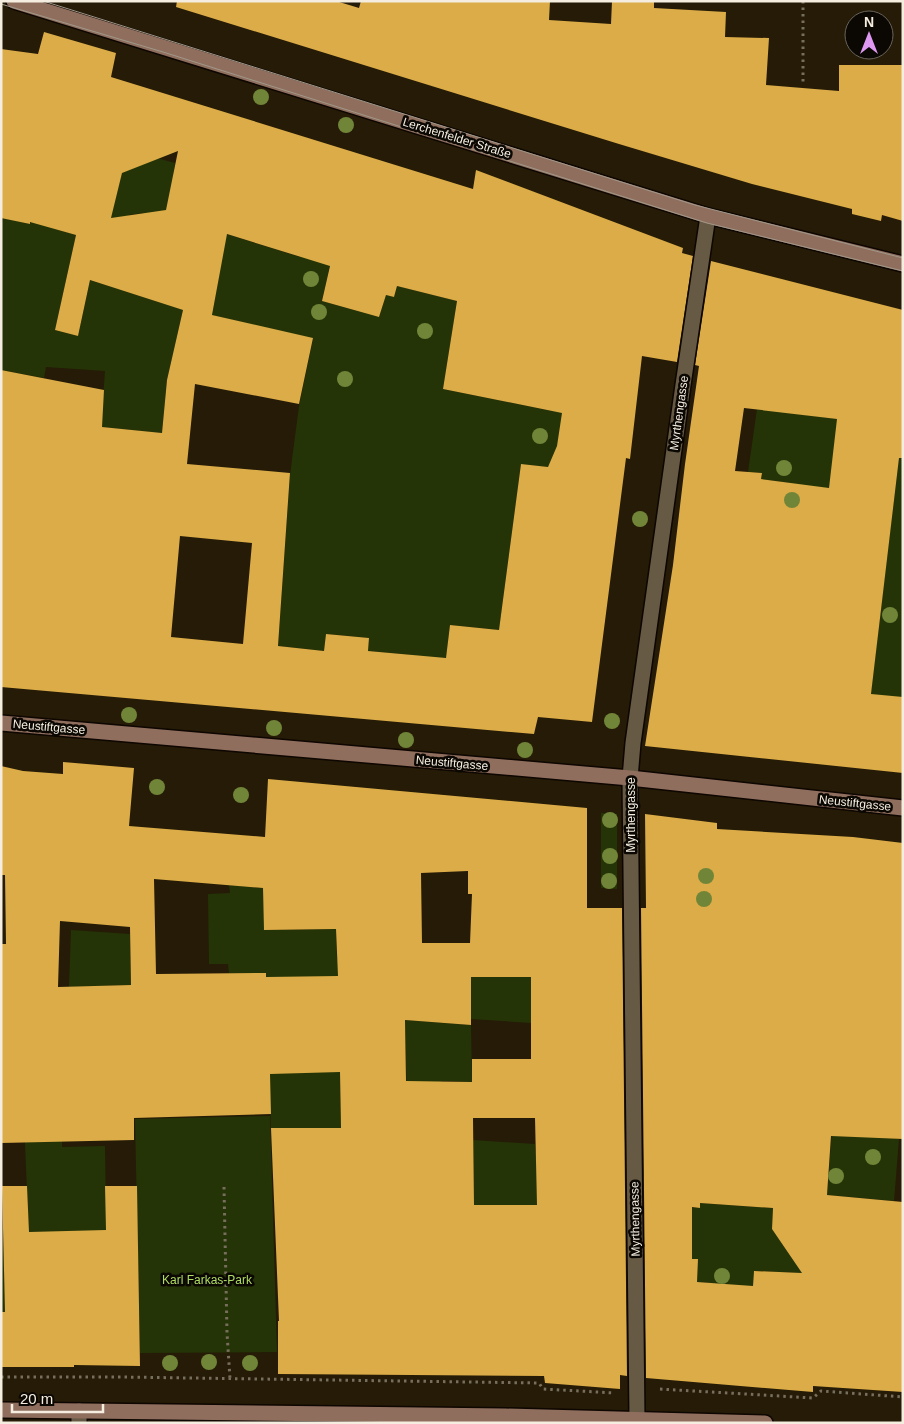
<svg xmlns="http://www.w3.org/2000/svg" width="904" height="1424" viewBox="0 0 904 1424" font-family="Helvetica,sans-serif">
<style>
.green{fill:#253407}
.building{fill:#dbac47;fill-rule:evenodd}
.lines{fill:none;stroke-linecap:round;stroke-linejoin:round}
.street-casing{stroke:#0e0600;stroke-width:18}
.secondary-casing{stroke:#0e0600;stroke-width:18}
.path{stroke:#776e5d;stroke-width:3;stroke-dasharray:2.5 4;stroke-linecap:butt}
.street{stroke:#665a44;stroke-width:15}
.secondary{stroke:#8f6e5e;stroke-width:15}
.tram{stroke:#a09888;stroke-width:1}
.tree{fill:#718539}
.labels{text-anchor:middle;stroke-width:5;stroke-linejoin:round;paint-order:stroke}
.street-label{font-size:12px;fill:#f4ede0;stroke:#0b0702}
.park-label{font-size:12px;fill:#afdc62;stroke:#0b0702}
</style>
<rect width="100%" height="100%" fill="#251b07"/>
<path class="green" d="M59 97 52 228 76 235 55 330 78 336 90 280 183 310 167 380 162 433 101 427 105 371 46 367 44 378 1 370V230L3 218 30 224Z
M146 155 175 163 173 176 179 178 164 241 154 222 143 213 129 215 124 230 109 225 125 160Z
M342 211 322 301 379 317 386 295 394 297 397 286 457 301 443 389 552 411 564 407 554 468 521 464 499 630 450 625 445 669 412 655 368 651 369 638 326 634 324 651 278 646 290 475 299 406 313 339 212 315 219 276 191 270 223 233 300 257 314 213Z
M757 409 838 419 829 490 785 507 789 483 761 479 762 473 748 472Z
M899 458H903V697L870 700Z
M601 813 617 814V889L601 888Z
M229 885 263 888 265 930 336 929 337 959 364 960V1008L266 977V973H229L228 964H209L208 894 230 893Z
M71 930 130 934 131 985 69 987Z
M471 977H531L562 998 531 997V1023L471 1019Z
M405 1020 471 1025 472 1082 441 1081 442 1098 407 1109Z
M269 1071 340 1072 341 1128H271Z
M270 1116 277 1352 140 1353 135 1119Z
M62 1120V1147L105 1146 107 1276 32 1305 24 1121Z
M832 1129 899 1139 894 1201 827 1195Z
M473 1140 535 1144 539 1205H474Z
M1 1195 6 1312H1Z
M700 1203 773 1208 772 1229 821 1274 754 1271 753 1287 697 1282 680 1259 692 1207 700 1208Z"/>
<path class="building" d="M177 1H336L359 8 361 1H550L549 20 611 24 612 1H654V8L726 12 725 37 769 38 766 85 839 91V65H903V221L882 215 881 221 852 214V209L752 184 619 144 176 7Z
M44 32 116 53 111 77 473 189 476 170 683 248 682 253 693 256 677 362 642 356 630 459 626 458 592 722 538 717 534 734 1 687V370L104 390 102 427 162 433 167 380 183 310 90 280 78 336 55 330 76 235 30 222V224L1 218V49L38 54ZM178 151 166 210 111 218 122 173ZM227 234 330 266 322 301 379 317 386 295 394 297 397 286 457 301 443 389 562 413 557 446 548 467 521 464 499 630 450 625 446 658 368 651 369 638 326 634 324 651 278 646 290 473 187 464 195 384 299 404 313 338 212 315ZM180 536 252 543 243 644 171 637Z
M711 261 903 310V458H899L871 694 903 697V773L645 746 673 565 685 464 699 366 695 365ZM744 408 837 419 829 488 761 479 762 473 735 471Z
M63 762 134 768 129 826 265 837 268 779 587 808V908H622L627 1376 620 1375V1389L545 1383 544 1376 278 1374V1321H279L271 1128H341L340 1072 270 1074 271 1114 134 1118V1140L1 1143V944H6L5 875H1V766L23 771 63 774ZM468 871V894H472L470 943H422L421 873ZM154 879 263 888 264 930 336 929 338 976 266 977V973L156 974ZM60 921 130 927 131 985 58 987ZM471 977H531V1059H472V1082L406 1081 405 1020 471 1025ZM473 1118H535L537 1205H474Z
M645 814 717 823V829L853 837 903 843V1139L831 1136 827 1195 903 1202V1392L813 1386V1392L646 1378 641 908H646ZM700 1203 773 1208 772 1229 802 1273 754 1271 753 1286 697 1282 698 1259H692V1207L700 1208Z
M2 1186H27L29 1232 106 1230 105 1186H137L140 1366 74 1365V1367H1V1312H5Z"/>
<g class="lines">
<g class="street-casing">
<path id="street" d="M79 1411V1423
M637 1418 630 778 633 743 683 385 708 216"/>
</g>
<g class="secondary-casing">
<path id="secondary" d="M14 1 708 216 903 264
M1 723 630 778 903 808
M1 1410 505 1416 765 1423"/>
</g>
<path class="path" d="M803 1V85
M224 1187 227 1333 230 1379
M1 1377H122L539 1383 543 1389 615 1393
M660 1389 813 1398 821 1391 903 1397"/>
<use href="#street" class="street"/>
<use href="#secondary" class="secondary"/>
<path class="tram" d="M43 1 695 205 903 258
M1 4 163 52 707 223 903 271"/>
</g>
<g class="tree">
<circle cx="261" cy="97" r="8"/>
<circle cx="346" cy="125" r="8"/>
<circle cx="311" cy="279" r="8"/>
<circle cx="319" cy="312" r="8"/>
<circle cx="425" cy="331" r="8"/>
<circle cx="345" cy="379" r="8"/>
<circle cx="540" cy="436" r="8"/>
<circle cx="784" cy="468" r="8"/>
<circle cx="792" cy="500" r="8"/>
<circle cx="640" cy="519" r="8"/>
<circle cx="890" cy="615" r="8"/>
<circle cx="129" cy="715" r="8"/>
<circle cx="612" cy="721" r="8"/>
<circle cx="274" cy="728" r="8"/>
<circle cx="406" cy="740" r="8"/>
<circle cx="525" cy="750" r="8"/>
<circle cx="157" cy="787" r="8"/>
<circle cx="241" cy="795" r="8"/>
<circle cx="610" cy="820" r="8"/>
<circle cx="610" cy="856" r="8"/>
<circle cx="706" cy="876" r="8"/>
<circle cx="609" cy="881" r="8"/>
<circle cx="704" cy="899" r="8"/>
<circle cx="873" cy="1157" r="8"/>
<circle cx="836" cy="1176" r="8"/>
<circle cx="722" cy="1276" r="8"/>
<circle cx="209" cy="1362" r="8"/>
<circle cx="170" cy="1363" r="8"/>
<circle cx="250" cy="1363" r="8"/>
</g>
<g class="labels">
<g class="street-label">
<text transform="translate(457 138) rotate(17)" y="4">Lerchenfelder Straße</text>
<text transform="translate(679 413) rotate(-82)" y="4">Myrthengasse</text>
<text transform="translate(49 727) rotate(5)" y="4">Neustiftgasse</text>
<text transform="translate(452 763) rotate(5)" y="4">Neustiftgasse</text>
<text transform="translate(855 803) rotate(6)" y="4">Neustiftgasse</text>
<text transform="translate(631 815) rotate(-90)" y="4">Myrthengasse</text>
<text transform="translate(635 1219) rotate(-91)" y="4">Myrthengasse</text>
</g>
<g class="park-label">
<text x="207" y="1284">Karl Farkas-Park</text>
</g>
</g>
<rect width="904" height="1424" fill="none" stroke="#f4ede0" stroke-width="5"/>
<g transform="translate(869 35)"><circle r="24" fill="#0b0702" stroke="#68635b"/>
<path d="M0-4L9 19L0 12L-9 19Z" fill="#de98f2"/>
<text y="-8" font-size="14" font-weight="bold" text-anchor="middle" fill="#f4ede0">N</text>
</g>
<path d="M12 1404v8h91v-8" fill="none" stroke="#f4ede0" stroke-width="2.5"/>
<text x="20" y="1404" font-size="15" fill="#f4ede0" stroke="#0b0702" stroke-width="4" paint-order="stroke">20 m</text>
</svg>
